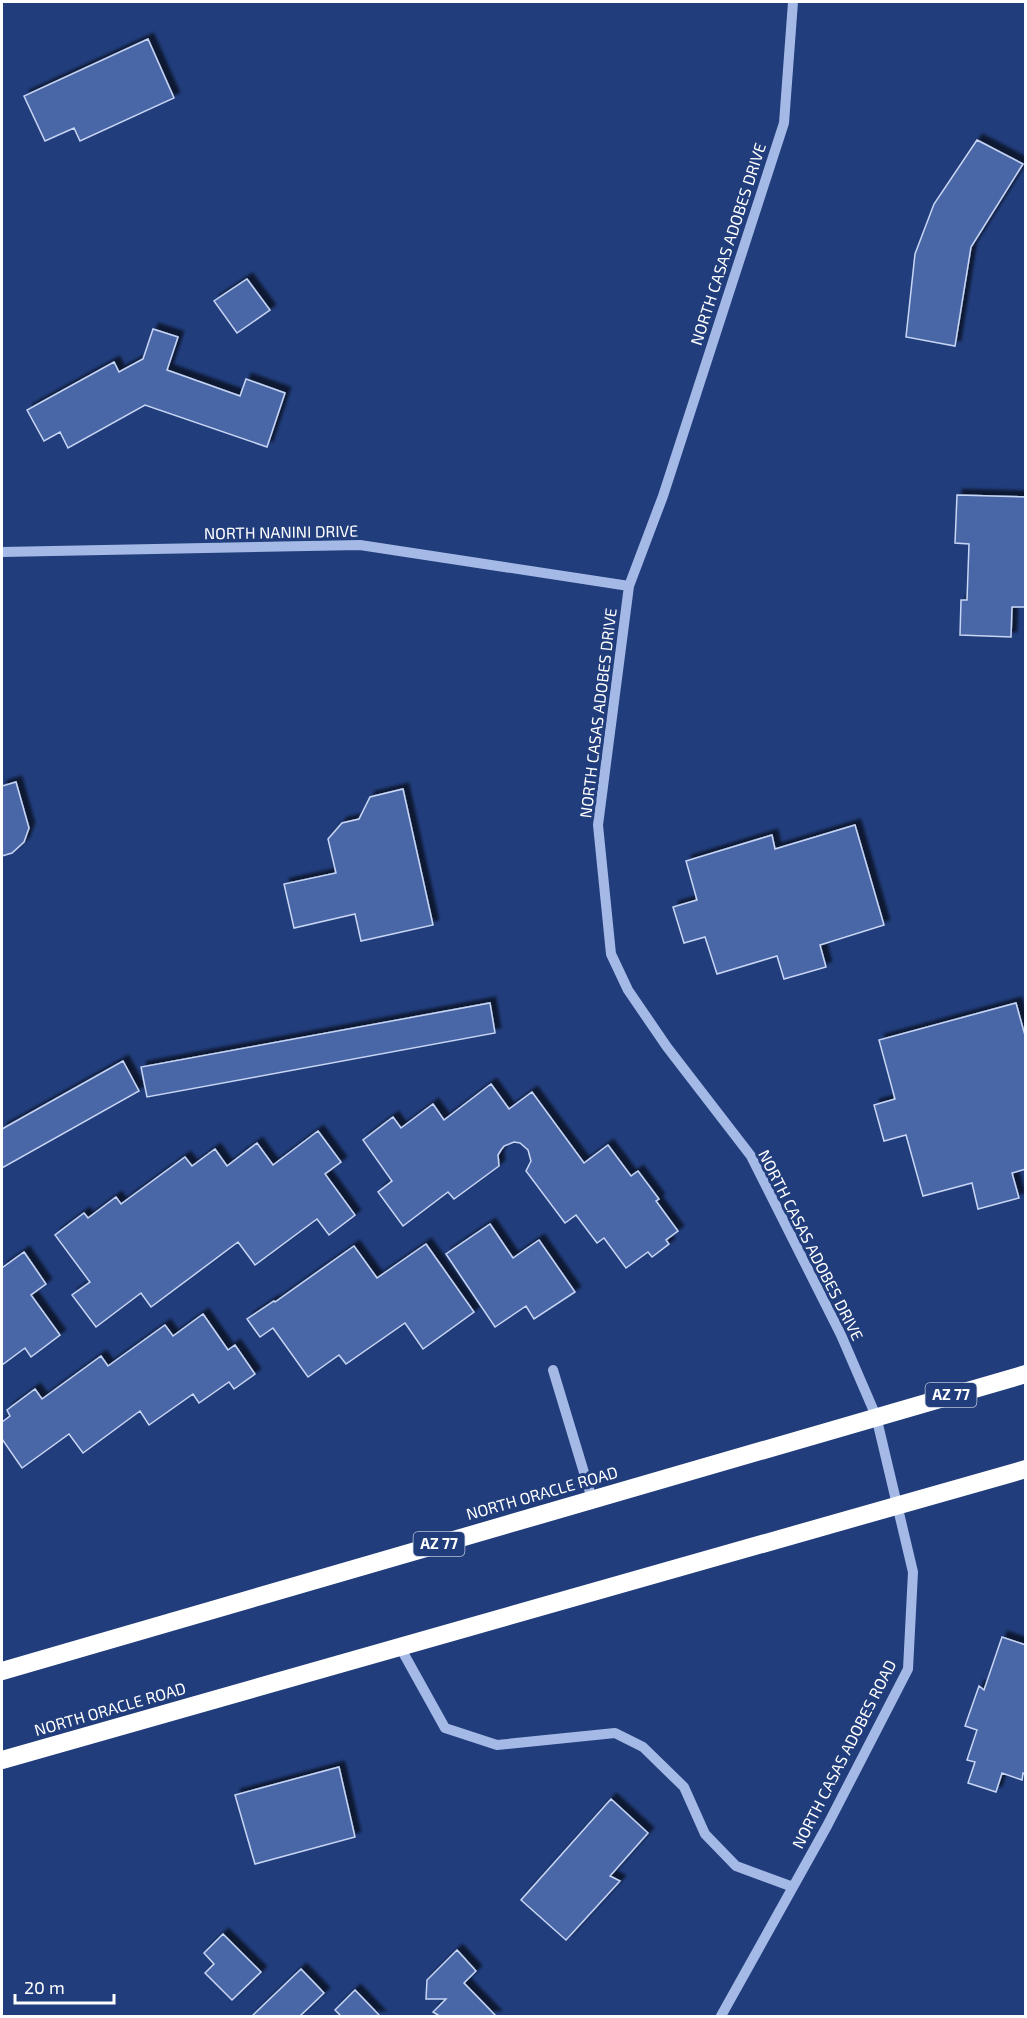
<svg xmlns="http://www.w3.org/2000/svg" width="1027" height="2018" viewBox="0 0 1027 2018" font-family="'Exo 2',sans-serif">
<style>
.building{fill:#4a66a6;stroke:#c8d6f5;stroke-width:1.5;filter:url(#shadow)}
.lines{fill:none;stroke-linecap:round;stroke-linejoin:round}
.minor{stroke:#a4b9e6;stroke-width:10}
.highway{stroke:#fff;stroke-width:18}
.labels{text-anchor:middle;stroke-width:6;stroke-linejoin:round;paint-order:stroke}
.shield{fill:#213d7c;stroke:#bcc5d8;stroke-width:1.5}
.shield-label{font-size:15px;font-weight:bold;fill:#fff}
.street-label{font-size:16px;fill:#fff;stroke:#213d7c}
</style>
<defs>
<filter id="shadow"><feDropShadow dx="5.5" dy="-5.5" stdDeviation="1.5" flood-color="#0009"/></filter>
</defs>
<rect width="100%" height="100%" fill="#213d7c"/>
<path class="building" d="M148 39 174 98 80 141 74 128 45 141 24 96Z
M977 140 1023 164 971 247 955 346 906 337 915 254 934 204Z
M247 279 270 310 237 333 214 301Z
M153 329 178 337 167 370 240 396 246 379 285 393 267 447 145 405 68 448 60 432 44 441 27 410 114 362 119 372 143 359Z
M957 495 1026 497V607H1012L1011 637 960 635 961 600H967L969 544 955 543Z
M16 782 29 828 24 842 12 853 2 856V786Z
M403 789 433 925 361 941 355 914 294 928 284 884 336 873 328 839 342 823 359 819 370 797Z
M855 825 884 925 820 945 826 967 784 979 777 956 717 974 705 937 684 943 673 907 697 900 686 861 772 835 775 849Z
M490 1003 495 1033 147 1097 141 1067Z
M1016 1003 1026 1039V1169L1012 1173 1019 1198 978 1209 972 1183 923 1196 906 1135 884 1141 874 1105 895 1099 879 1040Z
M123 1061 139 1091 2 1168V1129Z
M491 1084 509 1109 532 1092 584 1163 608 1145 631 1176 638 1171 659 1199 656 1201 678 1231 666 1240 669 1244 652 1257 648 1252 626 1268 604 1238 597 1243 576 1215 565 1223 526 1171 531 1161 528 1150 520 1143 514 1142 504 1146 501 1150 498 1155 499 1166 454 1199 448 1192 403 1226 378 1192 392 1181 363 1140 393 1117 401 1128 433 1104 444 1120Z
M318 1131 341 1162 325 1174 355 1215 329 1235 317 1219 255 1265 238 1242 151 1307 141 1293 96 1327 72 1295 90 1282 55 1235 84 1213 88 1218 116 1197 121 1204 185 1157 192 1166 215 1149 227 1166 257 1143 273 1165Z
M490 1224 513 1258 539 1240 575 1292 534 1319 526 1306 495 1327 446 1254Z
M426 1244 474 1312 423 1349 405 1323 346 1364 339 1355 308 1377 273 1328 260 1337 247 1319 274 1301 275 1302 354 1246 377 1278Z
M24 1252 46 1284 31 1295 60 1335 31 1357 25 1348 2 1365V1268Z
M203 1314 228 1350 235 1345 255 1374 234 1389 229 1382 199 1403 193 1394 149 1425 140 1411 83 1453 69 1434 22 1468 2 1439V1422L10 1416 7 1410 35 1389 42 1399 101 1356 108 1366 165 1325 173 1336Z
M1002 1637 1026 1645V1774L1023 1773 1022 1780 1002 1773 996 1792 968 1783 975 1762 967 1760 977 1730 965 1726 979 1686 984 1690Z
M339 1767 355 1837 255 1864 235 1795Z
M611 1799 648 1833 610 1876 620 1881 566 1940 521 1900Z
M223 1934 261 1972 232 2000 205 1973 214 1964 204 1953Z
M457 1950 476 1971 464 1983 496 2016H436L438 2015 433 2012 446 1999H426L427 1980Z
M301 1969 324 1993 300 2016H252Z
M355 1990 380 2016H341L335 2010Z"/>
<g class="lines">
<path class="minor" d="M2 552 360 545 629 586
M553 1370 592 1499
M400 1647 445 1728 497 1745 615 1733 643 1747 684 1787 705 1834 736 1866 793 1887
M721 2016 827 1826 908 1669 913 1572 876 1416 841 1335 751 1156 667 1047 628 990 611 954 598 825 629 586 663 496 784 123 793 2"/>
<path class="highway" d="M2 1671 1026 1374
M2 1760 1026 1469"/>
</g>
<g class="labels">
<g class="shield">
<rect x="925.5" y="1383" width="51" height="24" rx="4.5"/>
<rect x="413.5" y="1532" width="51" height="24" rx="4.5"/>
</g>
<g class="shield-label">
<text x="951" y="1400">AZ 77</text>
<text x="439" y="1549">AZ 77</text>
</g>
<g class="street-label">
<text transform="translate(728 244) rotate(-72)" y="6">NORTH CASAS ADOBES DRIVE</text>
<text transform="translate(281 532) rotate(-1)" y="6">NORTH NANINI DRIVE</text>
<text transform="translate(598 713) rotate(-83)" y="6">NORTH CASAS ADOBES DRIVE</text>
<text transform="translate(811 1245) rotate(63)" y="6">NORTH CASAS ADOBES DRIVE</text>
<text transform="translate(542 1493) rotate(-16)" y="6">NORTH ORACLE ROAD</text>
<text transform="translate(110 1709) rotate(-16)" y="6">NORTH ORACLE ROAD</text>
<text transform="translate(844 1754) rotate(-63)" y="6">NORTH CASAS ADOBES ROAD</text>
</g>
</g>
<rect width="1027" height="2018" fill="none" stroke="#ffffff" stroke-width="6"/>
<path d="M15 1994v9h99v-9" fill="none" stroke="#ffffff" stroke-width="3"/>
<text x="24" y="1994" font-size="18" fill="#ffffff" stroke="#213d7c" stroke-width="4.5" paint-order="stroke">20 m</text>
</svg>
